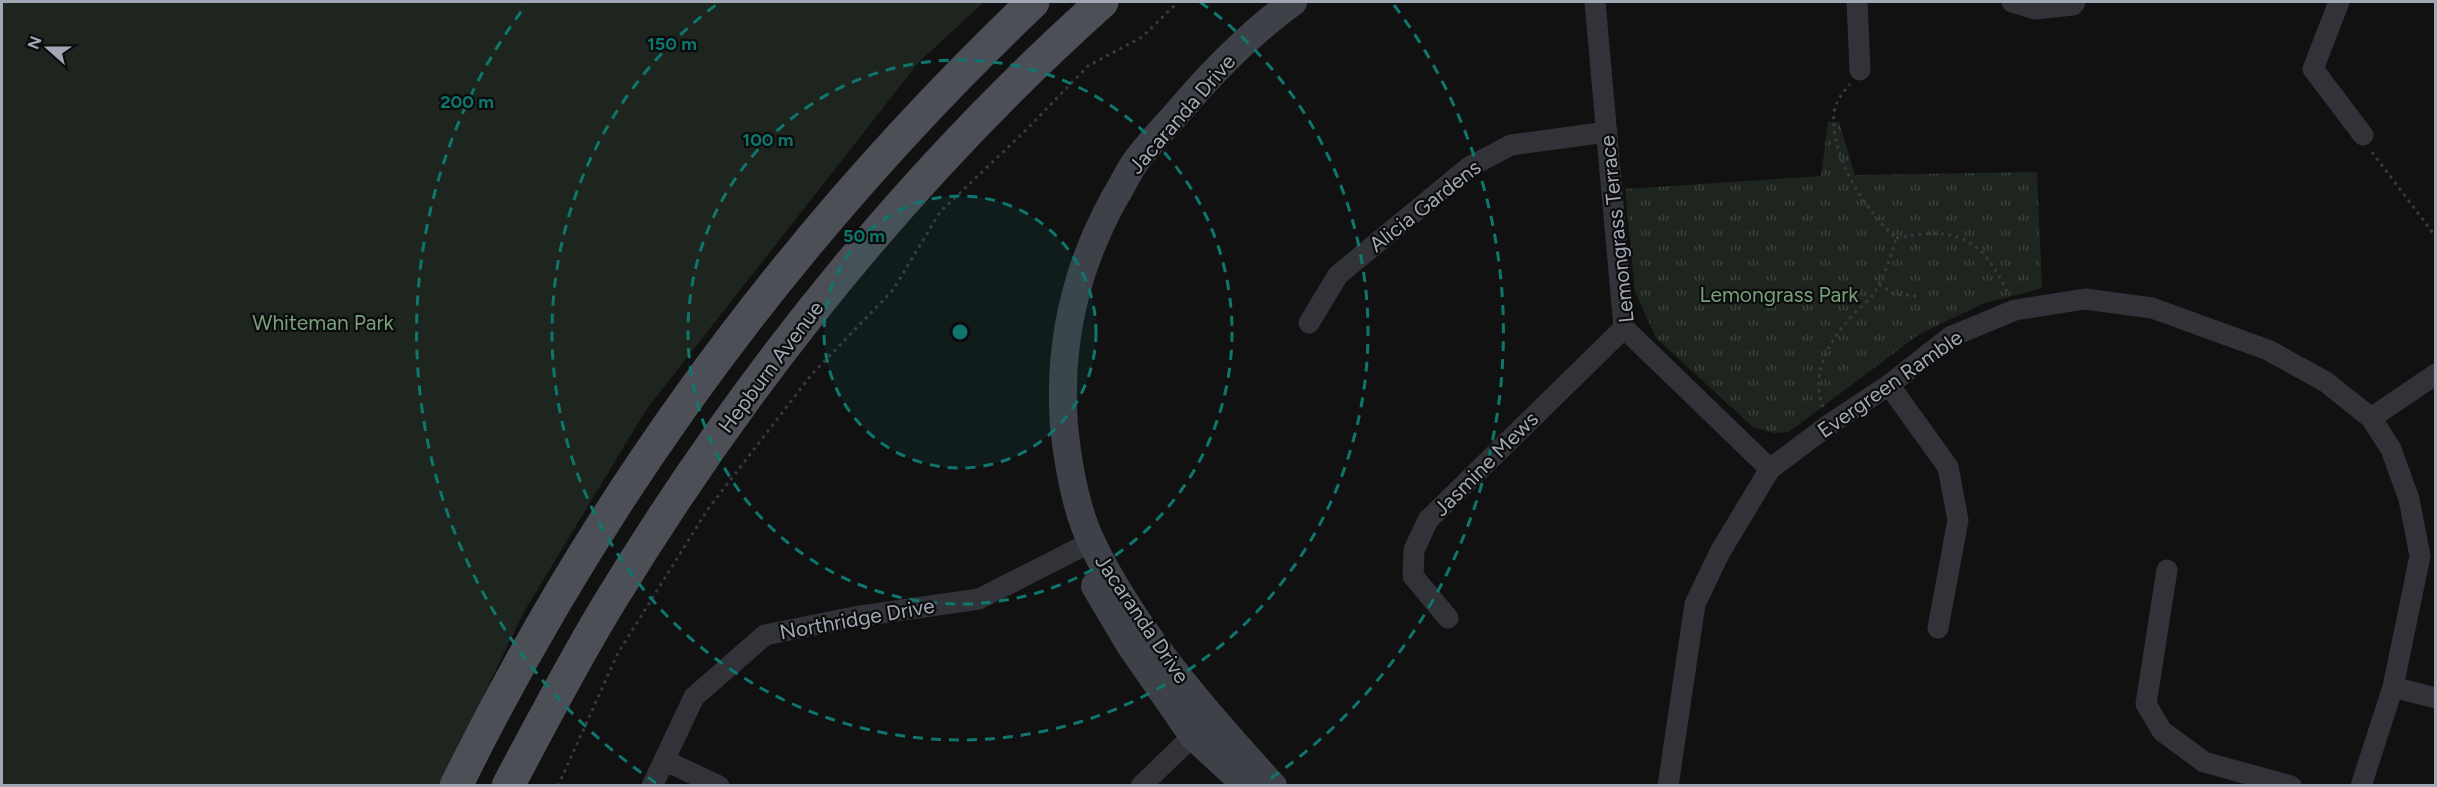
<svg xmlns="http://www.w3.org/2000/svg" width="2437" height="787" viewBox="0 0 2437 787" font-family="Figtree,sans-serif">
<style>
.grass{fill:#1d251e}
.park{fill:url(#park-tufts)}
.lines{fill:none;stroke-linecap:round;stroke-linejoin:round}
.path{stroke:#37393f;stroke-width:3;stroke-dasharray:3 4.5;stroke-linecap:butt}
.street{stroke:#323338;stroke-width:21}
.secondary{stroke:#3f4148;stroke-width:28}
.primary{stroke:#4d4f57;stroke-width:33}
.ring{fill:none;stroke:#0f766e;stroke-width:3;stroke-dasharray:10 8}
.labels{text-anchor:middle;stroke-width:4.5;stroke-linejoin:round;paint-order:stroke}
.street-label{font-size:21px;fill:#a1a7b4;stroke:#0c0c0d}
.park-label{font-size:21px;fill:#77a079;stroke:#0c0c0d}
.centre{fill:#0f766e;stroke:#0c0c0d;stroke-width:3}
.ring-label{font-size:18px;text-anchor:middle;font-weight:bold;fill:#0f766e;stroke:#0c0c0d;stroke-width:4.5;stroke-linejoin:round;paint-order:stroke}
</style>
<defs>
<pattern id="park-tufts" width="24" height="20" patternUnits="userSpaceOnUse" patternTransform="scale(1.5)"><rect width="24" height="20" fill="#1d251e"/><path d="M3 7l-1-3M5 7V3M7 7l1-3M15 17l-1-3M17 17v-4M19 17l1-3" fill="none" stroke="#3b423c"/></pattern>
</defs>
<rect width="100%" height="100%" fill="#111112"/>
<path class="grass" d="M2 2H984L919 62 646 410 524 612 440 785 2 786Z"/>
<path class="park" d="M1828 122H1839L1855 175 2037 172 2042 288 1982 304 1918 335 1789 432 1774 433 1753 427 1656 338 1635 292 1625 189 1821 176Z"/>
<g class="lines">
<path class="path" d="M2372 152 2436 237
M1896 238C1954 226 1982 236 2007 292
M1879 284 1894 294 1916 296
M1823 407C1810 375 1828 343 1850 318 1857 310 1866 303 1873 295 1884 278 1890 258 1896 238 1865 210 1830 157 1834 112 1836 101 1843 92 1850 84
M558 786 618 653 708 509 812 374 893 290 940 212 1023 133 1088 66 1142 37 1178 2"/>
<path class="street" d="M1595 2 1624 328 1770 469
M1857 2 1860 70
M2012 2 2035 9 2073 5 2075 2
M2339 2 2313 69 2363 135
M1309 323 1338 275 1469 167 1511 145 1607 132
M1889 385 1948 467 1958 520 1938 628
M2371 418 2436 374
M2167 570 2146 704 2162 731 2204 762 2291 786
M1448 618 1413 576 1414 550 1428 520 1624 328
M2393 687 2436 698
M664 760 719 786
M652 786 694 697 765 635 854 617 979 599 1091 542
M1141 786 1203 726
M1668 786 1695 604 1720 552 1770 469 1830 424 1889 385 1950 337 2015 310 2085 299 2152 308 2268 350 2326 382 2371 418 2391 449 2409 499 2420 556 2393 687 2361 786"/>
<path class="secondary" d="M1095 586 1130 645 1193 736 1247 786
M1273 786C1208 715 1134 631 1092 543 1075 508 1068 465 1064 426 1058 343 1075 269 1115 197 1122 186 1128 172 1136 161 1151 141 1169 123 1185 104 1217 67 1253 31 1293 2"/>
<path class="primary" d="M456 786C601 491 796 228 1033 2
M508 786C541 724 573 662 609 603 744 381 909 175 1102 2"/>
</g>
<circle cx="960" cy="332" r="136" fill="#0f766e" fill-opacity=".12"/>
<g class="ring">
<circle cx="960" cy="332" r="136"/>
<circle cx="960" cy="332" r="272"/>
<path d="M1200 2A408 408 0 1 1 720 2"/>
<path d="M656 783A544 544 0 0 1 526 5M1394 5A544 544 0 0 1 1264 783"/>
</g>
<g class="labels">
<g class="street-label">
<text transform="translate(1182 114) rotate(-49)" y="7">Jacaranda Drive</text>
<text transform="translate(1425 206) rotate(-38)" y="7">Alicia Gardens</text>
<text transform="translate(1617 229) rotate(-96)" y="7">Lemongrass Terrace</text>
<text transform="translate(771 367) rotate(-53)" y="7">Hepburn Avenue</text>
<text transform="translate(1890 384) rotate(-35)" y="7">Evergreen Ramble</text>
<text transform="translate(1486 464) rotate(-45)" y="7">Jasmine Mews</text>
<text transform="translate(857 619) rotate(-10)" y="7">Northridge Drive</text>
<text transform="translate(1142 619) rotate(56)" y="7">Jacaranda Drive</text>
</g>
<g class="park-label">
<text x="1779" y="302">Lemongrass Park</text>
<text x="323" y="330">Whiteman Park</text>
</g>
</g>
<circle cx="960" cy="332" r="9" class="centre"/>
<g class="ring-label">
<text x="672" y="50">150 m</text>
<text x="467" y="108">200 m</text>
<text x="768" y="146">100 m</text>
<text x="864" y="242">50 m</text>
</g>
<rect width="2437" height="787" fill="none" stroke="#a1a7b4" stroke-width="6"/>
<g transform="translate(48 48) rotate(291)" stroke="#0c0c0d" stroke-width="4.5" paint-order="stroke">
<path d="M0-4.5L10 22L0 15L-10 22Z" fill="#a1a7b4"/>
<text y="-9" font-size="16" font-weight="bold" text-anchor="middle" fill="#a1a7b4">N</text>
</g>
</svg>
